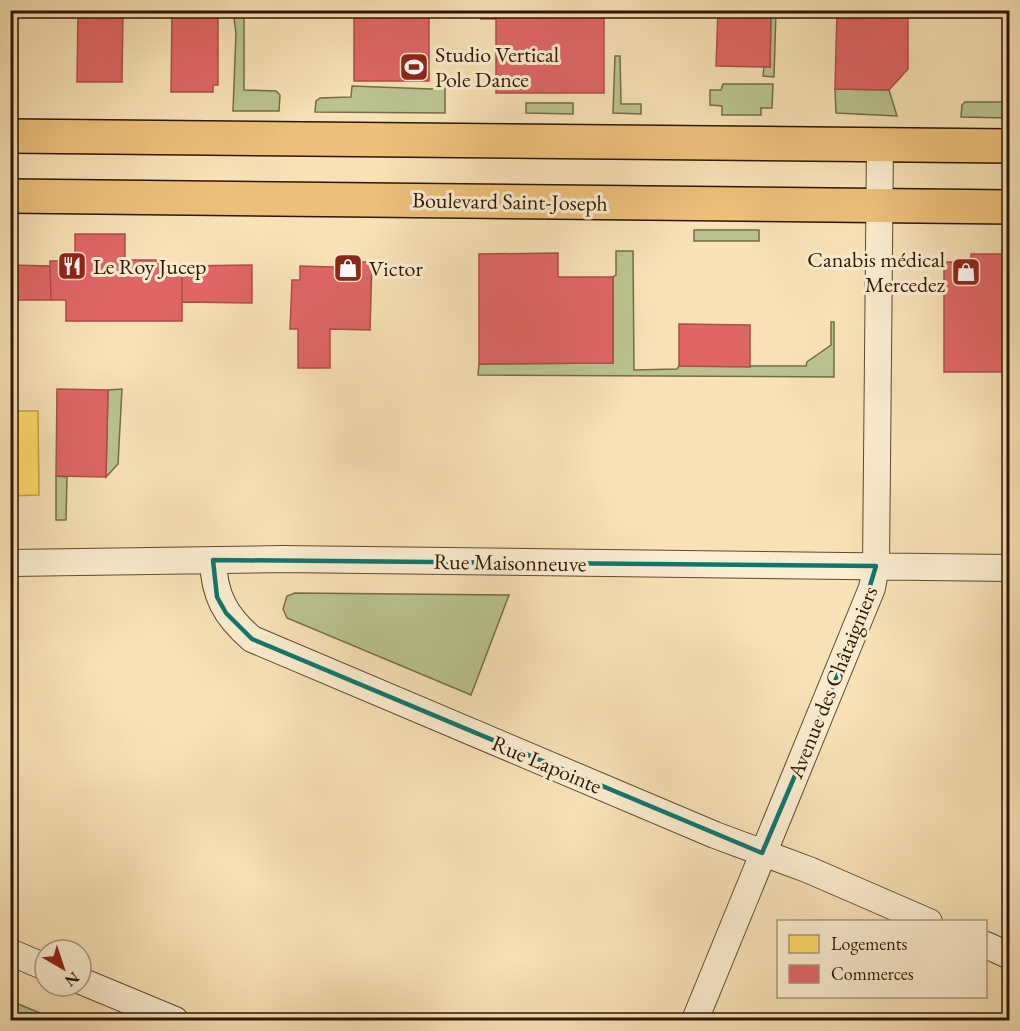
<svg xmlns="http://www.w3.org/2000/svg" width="1020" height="1031" viewBox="0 0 1020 1031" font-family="'EB Garamond',serif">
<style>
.green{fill:#bac390;stroke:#746c48;stroke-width:1.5}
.homes{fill:#ffd966;stroke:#c09e48;stroke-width:1.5}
.shops{fill:#e06666;stroke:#ab4e48;stroke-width:1.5}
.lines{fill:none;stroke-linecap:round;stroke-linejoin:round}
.street-casing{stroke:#60492e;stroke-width:28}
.primary-casing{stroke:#2e1601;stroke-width:36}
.street{stroke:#faeccf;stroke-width:26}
.primary{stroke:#ecc07a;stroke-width:33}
.marked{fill:none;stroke:#0f766e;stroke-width:4.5;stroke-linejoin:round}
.labels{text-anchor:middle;stroke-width:6;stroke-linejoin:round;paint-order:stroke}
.poi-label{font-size:22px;fill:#2e1601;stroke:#faeccf;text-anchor:start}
.street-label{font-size:22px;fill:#2e1601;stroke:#faeccf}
</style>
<rect width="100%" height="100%" fill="#f7e1b5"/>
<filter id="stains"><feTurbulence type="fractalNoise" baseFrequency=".00333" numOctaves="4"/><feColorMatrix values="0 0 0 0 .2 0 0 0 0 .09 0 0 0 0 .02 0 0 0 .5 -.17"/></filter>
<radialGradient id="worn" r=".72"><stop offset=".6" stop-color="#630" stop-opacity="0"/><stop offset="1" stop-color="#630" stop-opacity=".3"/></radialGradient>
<path class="green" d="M233 11H244V90L276 91 280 95 279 111H233L236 33Z
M771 11H776L774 77 763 76 764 67H770Z
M615 56H620L621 104H641V114L613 113Z
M723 84H773L772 108H761V115H722V106L710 105V90H721Z
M352 86 431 89 445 86V113L315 112 316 101 320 98 351 97Z
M835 89 889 90 897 116 836 113Z
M965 102H1005L1007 105V118L961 117 962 105Z
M526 103H573V114L526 113Z
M694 230H759V241H694Z
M616 251H633L634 370 677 369 679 366H806L807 362 831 345V322H834V377L478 375 479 364 613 363V277L616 275Z
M122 389 118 464 106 477 108 390Z
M56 476 67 477 66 520H56Z
M295 593 509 595 471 695 287 618 283 609 287 596Z
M11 1001 57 1020H11Z"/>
<path class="homes" d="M10 411H38L39 495 10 496Z"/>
<path class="shops" d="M78 10H123L122 82H77Z
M354 10H429V81H354Z
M481 10H604V93H496V19H481Z
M718 10H771L770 67 716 66Z
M837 10H908V69L889 90 835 89Z
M172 12 218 13V85H213V92H171Z
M75 234H125V260H165V265L182 264V321H66V300H51L50 261H75Z
M558 253V277H613V363L479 364V254Z
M971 254H1010V372H944V262H971Z
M335 262H372L370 330 330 329V368H298V329H290L292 280H300V266L335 267Z
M10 265 50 266 51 300H10Z
M252 265V303L182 302V266Z
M679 324 750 325V367L679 366Z
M57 389 108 390 106 477 56 476Z"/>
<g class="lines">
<g class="street-casing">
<path id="street" d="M213 560C214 595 225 616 252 639L715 835 809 870 929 922
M10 563 283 559 1010 568
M986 945 1010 956
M10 952 45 967
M81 981 175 1020
M695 1020 872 588 876 566 880 145"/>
</g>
<g class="primary-casing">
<path id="primary" d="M10 136 1010 146
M10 196 1010 207"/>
</g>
<use href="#street" class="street"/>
<use href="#primary" class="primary"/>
</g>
<path class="marked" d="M213 560 876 566 856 632 762 853 252 639 226 613 217 597Z"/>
<defs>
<g id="stadium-square" transform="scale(1.5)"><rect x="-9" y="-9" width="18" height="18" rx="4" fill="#8f2418" stroke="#faeccf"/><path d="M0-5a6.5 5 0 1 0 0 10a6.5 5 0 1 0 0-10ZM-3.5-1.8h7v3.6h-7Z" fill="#fff"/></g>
<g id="restaurant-square" transform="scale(1.5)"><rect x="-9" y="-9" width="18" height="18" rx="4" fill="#8f2418" stroke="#faeccf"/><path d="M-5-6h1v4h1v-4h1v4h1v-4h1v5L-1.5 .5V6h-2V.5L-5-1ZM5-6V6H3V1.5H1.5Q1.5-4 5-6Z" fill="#fff"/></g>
<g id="shop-square" transform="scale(1.5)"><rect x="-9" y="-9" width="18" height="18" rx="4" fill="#8f2418" stroke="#faeccf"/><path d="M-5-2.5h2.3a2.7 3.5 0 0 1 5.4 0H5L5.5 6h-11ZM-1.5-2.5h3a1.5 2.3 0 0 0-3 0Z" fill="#fff"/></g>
</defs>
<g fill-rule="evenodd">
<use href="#stadium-square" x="414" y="67"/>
<use href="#restaurant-square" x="72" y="266"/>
<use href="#shop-square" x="348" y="268"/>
<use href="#shop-square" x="966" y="272"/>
</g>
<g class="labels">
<g class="poi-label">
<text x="435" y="62">Studio Vertical<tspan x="435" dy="25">Pole Dance</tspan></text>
<text x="945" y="267" text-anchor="end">Canabis médical<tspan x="945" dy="25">Mercedez</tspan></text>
<text x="93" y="274">Le Roy Jucep</text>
<text x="369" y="276">Victor</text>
</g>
<g class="street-label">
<text transform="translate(510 201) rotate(1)" y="8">Boulevard Saint-Joseph</text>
<text transform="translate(510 562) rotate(1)" y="8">Rue Maisonneuve</text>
<text transform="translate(832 682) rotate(-68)" y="8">Avenue des Châtaigniers</text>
<text transform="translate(547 764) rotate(23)" y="8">Rue Lapointe</text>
</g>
</g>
<rect width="1020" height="1031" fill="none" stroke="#f7e1b5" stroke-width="36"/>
<rect x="12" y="12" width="996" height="1007" fill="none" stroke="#2e1601" stroke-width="3"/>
<rect x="18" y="18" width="984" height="995" fill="none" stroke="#2e1601" stroke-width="1.5"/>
<rect x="777" y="920" width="210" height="78" fill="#faeccf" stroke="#a8967d" stroke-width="1.5"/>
<rect x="789" y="935" width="30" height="18" fill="#ffd966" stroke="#a8967d" stroke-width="1.5"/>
<text x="831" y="950" font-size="18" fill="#2e1601">Logements</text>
<rect x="789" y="965" width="30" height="18" fill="#e06666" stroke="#a8967d" stroke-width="1.5"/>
<text x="831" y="980" font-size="18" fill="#2e1601">Commerces</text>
<g transform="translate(63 968) rotate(141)"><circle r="28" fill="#faeccf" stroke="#a8967d" stroke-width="1.5"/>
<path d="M0-4.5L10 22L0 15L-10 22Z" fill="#8f2418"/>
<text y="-9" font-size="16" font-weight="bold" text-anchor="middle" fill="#2e1601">N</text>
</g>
<rect width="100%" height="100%" filter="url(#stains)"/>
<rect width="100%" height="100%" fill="url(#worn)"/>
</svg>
